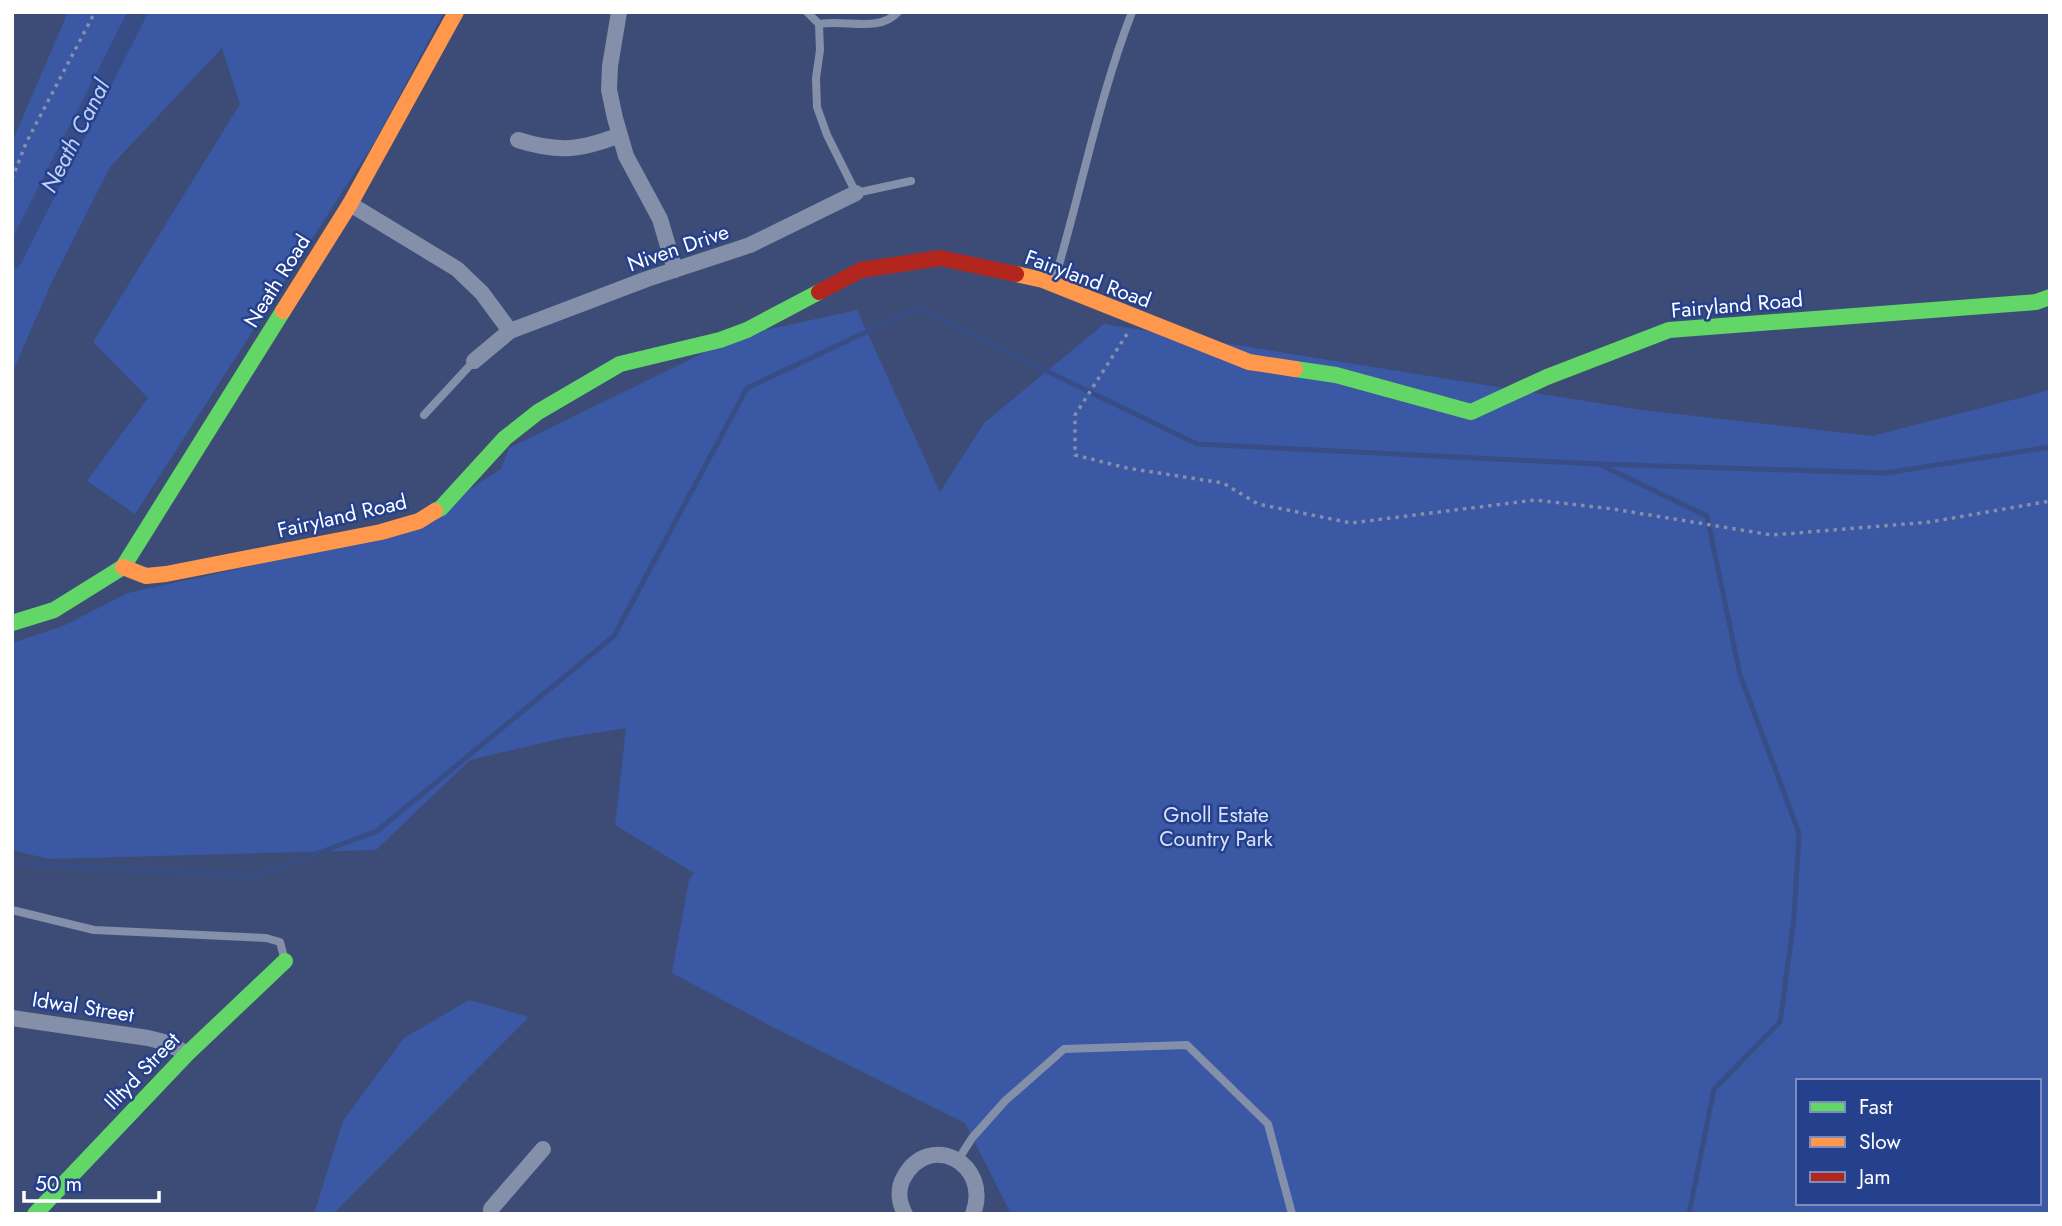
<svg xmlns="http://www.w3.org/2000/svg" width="2062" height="1226" viewBox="0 0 2062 1226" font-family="Jost,sans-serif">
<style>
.green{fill:#3a58a3;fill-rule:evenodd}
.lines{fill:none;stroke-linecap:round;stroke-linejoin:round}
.stream{stroke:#384d85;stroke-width:5}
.canal{stroke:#384d85;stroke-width:19}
.path{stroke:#848fa9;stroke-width:3.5;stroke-dasharray:3.5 5;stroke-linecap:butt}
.lane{stroke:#848fa9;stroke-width:8}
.street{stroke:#848fa9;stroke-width:16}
.fast{stroke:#63d668;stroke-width:16}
.slow{stroke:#ff974d;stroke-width:16}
.jam{stroke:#b3261e;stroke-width:16}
.labels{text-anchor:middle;stroke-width:5;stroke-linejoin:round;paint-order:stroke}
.street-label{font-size:21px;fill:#fff;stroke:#25418e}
.park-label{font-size:21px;fill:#dae3f8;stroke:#25418e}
.water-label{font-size:23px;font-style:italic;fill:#c1cff2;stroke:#25418e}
</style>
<rect width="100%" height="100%" fill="#3d4c76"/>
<path class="green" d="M68 12H444L375 141 135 514 87 481 148 398 93 342 240 104 222 48 110 167 51 284 12 373V142Z
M857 310 940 492 984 423 1104 324 1642 410 1872 436 2050 390V1214H1011L965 1123 771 1026 672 973 689 880 694 873 615 825 626 728 563 738 470 760 376 850 48 859 12 850V643L63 626 128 593 403 533 501 469 509 448 738 336ZM1798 1081H2039V1203H1798Z
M469 1000 529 1017 333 1214H314L343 1121 404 1038Z"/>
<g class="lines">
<path class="stream" d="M1599 464 1707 516 1740 675 1799 833 1794 918 1780 1022 1714 1089 1689 1214
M12 863 257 876 377 831 614 636 747 388 917 308 1197 444 1598 464 1886 473 2050 447"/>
<path class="canal" d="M12 260 138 12"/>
<path class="path" d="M12 179 26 143 95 12
M1127 334 1075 415V455L1127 468 1223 483 1258 504 1351 523 1535 500 1613 509 1772 535 1930 522 2050 501"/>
<path class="lane" d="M807 12 819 24 820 50 816 78 817 107 827 135 856 193 911 181
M819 24C845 19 879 33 898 12
M1054 282C1081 192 1098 100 1132 12
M424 415 474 361
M12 910 94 930 266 938 280 942 285 961
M958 1160 972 1138 1005 1101 1064 1049 1187 1045 1268 1124 1292 1214"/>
<path class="street" d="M619 12 610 66 609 90 615 118 626 156 660 219 675 270
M518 140C559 153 581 150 620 135
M350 204 457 269 482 293 510 331 474 361
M510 331 647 279 750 245 856 193
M12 1018 148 1038 168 1043 187 1054
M491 1214V1209L543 1149
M905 1214C899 1203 897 1189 904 1177 929 1131 992 1163 973 1214"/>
<path class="fast" d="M1295 369 1336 375 1471 412 1547 377 1669 330 2036 302 2050 297
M435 511 441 508 505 438 538 412 620 364 720 340 747 330 819 292
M12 623 54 610 123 567 283 311
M35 1214 187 1054 285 961"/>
<path class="slow" d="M1016 274 1043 280 1249 362 1295 369
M283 311 350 204 456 12
M123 567 146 576 166 574 381 532 419 521 435 511"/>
<path class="jam" d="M819 292 861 270 940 258 1016 274"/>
</g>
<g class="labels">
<g class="street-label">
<text transform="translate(678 248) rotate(-19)" y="7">Niven Drive</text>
<text transform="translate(1088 279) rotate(20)" y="7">Fairyland Road</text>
<text transform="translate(277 281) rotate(-58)" y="7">Neath Road</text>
<text transform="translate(1737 305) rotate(-5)" y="7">Fairyland Road</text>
<text transform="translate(342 516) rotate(-13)" y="7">Fairyland Road</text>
<text transform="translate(83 1007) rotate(9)" y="7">Idwal Street</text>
<text transform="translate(142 1071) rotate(-46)" y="7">Illtyd Street</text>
</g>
<g class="park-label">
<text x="1216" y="822">Gnoll Estate<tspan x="1216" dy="24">Country Park</tspan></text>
</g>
<g class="water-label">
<text transform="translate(75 136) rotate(-63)" y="8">Neath Canal</text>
</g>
</g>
<rect width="2062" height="1226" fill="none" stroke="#ffffff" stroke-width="28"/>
<rect x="1796" y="1079" width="245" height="126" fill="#25418e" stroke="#7c8dbb" stroke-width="2"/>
<rect x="1810" y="1102" width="35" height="10" fill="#63d668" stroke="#7c8dbb" stroke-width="2"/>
<text x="1859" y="1114" font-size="21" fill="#ffffff">Fast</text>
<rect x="1810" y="1137" width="35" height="10" fill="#ff974d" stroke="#7c8dbb" stroke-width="2"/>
<text x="1859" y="1149" font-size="21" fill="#ffffff">Slow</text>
<rect x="1810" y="1172" width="35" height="10" fill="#b3261e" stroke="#7c8dbb" stroke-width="2"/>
<text x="1859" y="1184" font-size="21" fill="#ffffff">Jam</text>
<path d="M24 1191v10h135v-10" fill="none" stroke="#ffffff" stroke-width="3.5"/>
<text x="35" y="1191" font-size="21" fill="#ffffff" stroke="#25418e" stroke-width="5" paint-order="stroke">50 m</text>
</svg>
